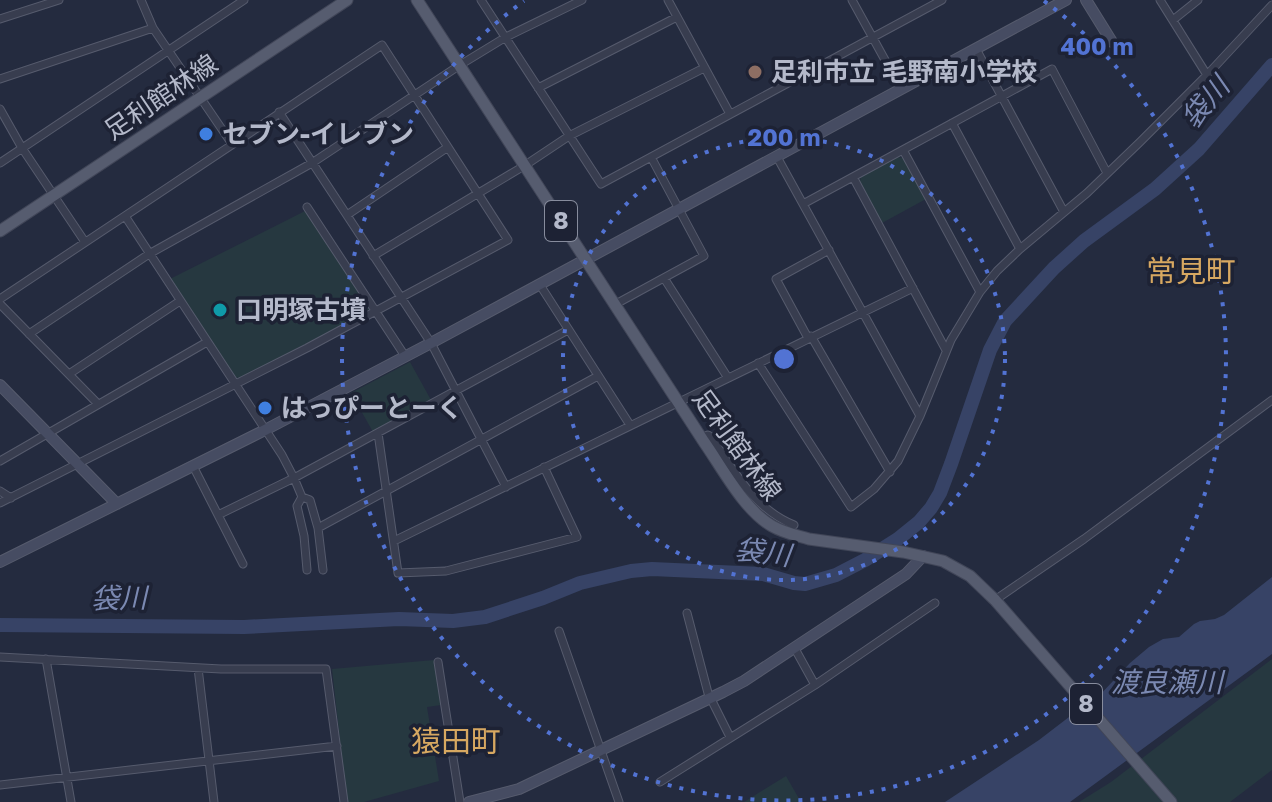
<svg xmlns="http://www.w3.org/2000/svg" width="1272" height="802" viewBox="0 0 1272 802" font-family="'Golos Text','Noto Sans JP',sans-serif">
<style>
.green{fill:#263840}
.water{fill:#374366}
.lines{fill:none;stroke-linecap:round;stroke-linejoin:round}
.river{stroke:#374366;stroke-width:14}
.street-casing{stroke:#565b6d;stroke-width:9}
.secondary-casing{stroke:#565b6d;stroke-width:12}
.primary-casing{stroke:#414658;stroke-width:13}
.street{stroke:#383d4f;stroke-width:7}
.secondary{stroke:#464c62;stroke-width:10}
.primary{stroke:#565c6f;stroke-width:11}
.ring{fill:none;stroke:#5273d3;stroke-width:4;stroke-dasharray:4 8}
.education-dot{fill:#8d6e63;stroke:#1d2234;stroke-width:3}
.shop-dot{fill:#3f7fe0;stroke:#1d2234;stroke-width:3}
.culture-dot{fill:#0f9aa8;stroke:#1d2234;stroke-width:3}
.labels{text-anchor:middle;stroke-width:7;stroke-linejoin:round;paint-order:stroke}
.shield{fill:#1d2234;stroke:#878c9d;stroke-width:2}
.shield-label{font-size:24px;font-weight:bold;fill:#b4b9ca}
.poi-label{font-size:26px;font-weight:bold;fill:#b4b9ca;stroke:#1d2234;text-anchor:start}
.street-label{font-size:26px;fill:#b4b9ca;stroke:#1d2234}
.water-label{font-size:28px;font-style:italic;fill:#7b89b2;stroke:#1d2234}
.quarter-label{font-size:30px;fill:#d7a861;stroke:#1d2234}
.centre{fill:#5273d3;stroke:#1d2234;stroke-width:4}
.ring-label{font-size:24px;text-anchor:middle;font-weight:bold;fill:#5273d3;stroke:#1d2234;stroke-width:7;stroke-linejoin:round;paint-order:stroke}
</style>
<rect width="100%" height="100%" fill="#242b3f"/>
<path class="green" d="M896 157 904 158 926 199 882 223 860 182 861 176Z
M305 211 371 310 240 378 233 377 170 279Z
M410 362 431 400 373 432 351 393Z
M1272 659V770L1230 802H1079L1111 782Z
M434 660 441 705 427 707 439 781 364 802H347L332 669Z
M786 776 801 802H744Z"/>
<path class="water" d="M1272 577V654L1070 802H945L1039 740 1069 717 1082 710 1097 698 1130 663 1149 647 1163 639 1179 637 1194 624 1200 621 1215 619 1224 615Z"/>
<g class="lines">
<path class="river" d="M0 625 244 627 399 619 453 621 485 617 543 598 580 583 631 571 652 569 763 574 794 583 805 584 836 575 865 560 898 539 919 522 931 508 940 493 951 464 990 350 1005 321 1054 268 1084 241 1155 189 1199 149 1272 65"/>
<g class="street-casing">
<path id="street" d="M141 0 153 28 232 144
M481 0 601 184 942 0
M668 0 730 114
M852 0 901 89
M1160 0 1207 75
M0 19 59 0
M1173 20 1198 0
M976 49 1064 212
M0 79 153 28
M538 88 677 17
M0 109 22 148 85 242
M279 112 431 343 506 487
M952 123 1020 249
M903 150 980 292
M777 157 920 416
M0 163 244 0
M853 177 946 350
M803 204 1052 69 1107 173
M307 207 405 356
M347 215 448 147
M125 216 282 455 294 478 302 497 310 500 318 528 323 570
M373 256 524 166 569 136 704 68
M664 278 728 378
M540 285 630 425
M0 299 382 45 508 240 307 348 0 503
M0 304 98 404
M614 305 704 256 651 157
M29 334 149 254 312 163 460 65 506 37 582 0
M811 336 890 472
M808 338 776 279 829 250
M758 363 851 507 874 489 898 461 920 416 951 340 980 292 997 271 1020 249 1087 193 1140 142 1207 75 1272 5
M69 374 180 301
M378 433 398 573 446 571 577 537 544 467
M701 438 708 435 711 437C734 471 754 509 794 525
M0 461 207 342
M193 466 243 564
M0 491 11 498
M302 497 297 506 304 536 307 570
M218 515 294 478 568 330
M318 528 598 376
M394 541 913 288
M995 600 1084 539 1272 400
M687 613 708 693 730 737
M559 631 619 802
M794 647 815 685
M0 657 221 669H326L344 802
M46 659 71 802
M438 662 460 802
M198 668 214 802
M660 782 815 685 935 603
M0 785 337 746"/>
</g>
<g class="secondary-casing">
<path id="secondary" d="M1086 0 1112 42
M0 385 117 504
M0 562 265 430 431 343 1066 0
M469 802 519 789 723 692 744 681 906 574 923 556"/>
</g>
<g class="primary-casing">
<path id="primary" d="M417 0 704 442C723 469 744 510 772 526 784 533 796 535 809 539L903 552 943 561 970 576 995 600 1171 802
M0 231 347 0"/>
</g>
<use href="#street" class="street"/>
<use href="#secondary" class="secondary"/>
<use href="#primary" class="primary"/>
</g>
<g class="ring">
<circle cx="784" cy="359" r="221"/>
<path d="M1044 1A442 442 0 1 1 524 1"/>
</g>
<circle class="education-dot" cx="755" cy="72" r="8"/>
<g class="shop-dot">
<circle cx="206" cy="134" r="8"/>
<circle cx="265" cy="408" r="8"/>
</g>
<circle class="culture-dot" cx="220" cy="310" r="8"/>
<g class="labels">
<g class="shield">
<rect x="545" y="201" width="32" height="40" rx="6"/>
<rect x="1070" y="684" width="32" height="40" rx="6"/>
</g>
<g class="shield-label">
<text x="561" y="229">8</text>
<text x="1086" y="712">8</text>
</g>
<g class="poi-label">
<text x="771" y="81">足利市立 毛野南小学校</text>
<text x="222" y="143">セブン-イレブン</text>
<text x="236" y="319">口明塚古墳</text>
<text x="281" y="417">はっぴーとーく</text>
</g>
<g class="street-label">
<text transform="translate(161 97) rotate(-34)" y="9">足利館林線</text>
<text transform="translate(737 445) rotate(54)" y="9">足利館林線</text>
</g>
<g class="water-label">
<text transform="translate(1205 102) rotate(-49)" y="10">袋川</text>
<text transform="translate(763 552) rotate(7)" y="10">袋川</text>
<text transform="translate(119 598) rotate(-1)" y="10">袋川</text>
<text x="1167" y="692">渡良瀬川</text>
</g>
<g class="quarter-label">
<text x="1191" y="282">常見町</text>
<text x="456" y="752">猿田町</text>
</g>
</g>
<circle cx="784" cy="359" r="12" class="centre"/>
<g class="ring-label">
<text x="1097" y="55">400 m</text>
<text x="784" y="146">200 m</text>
</g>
</svg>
